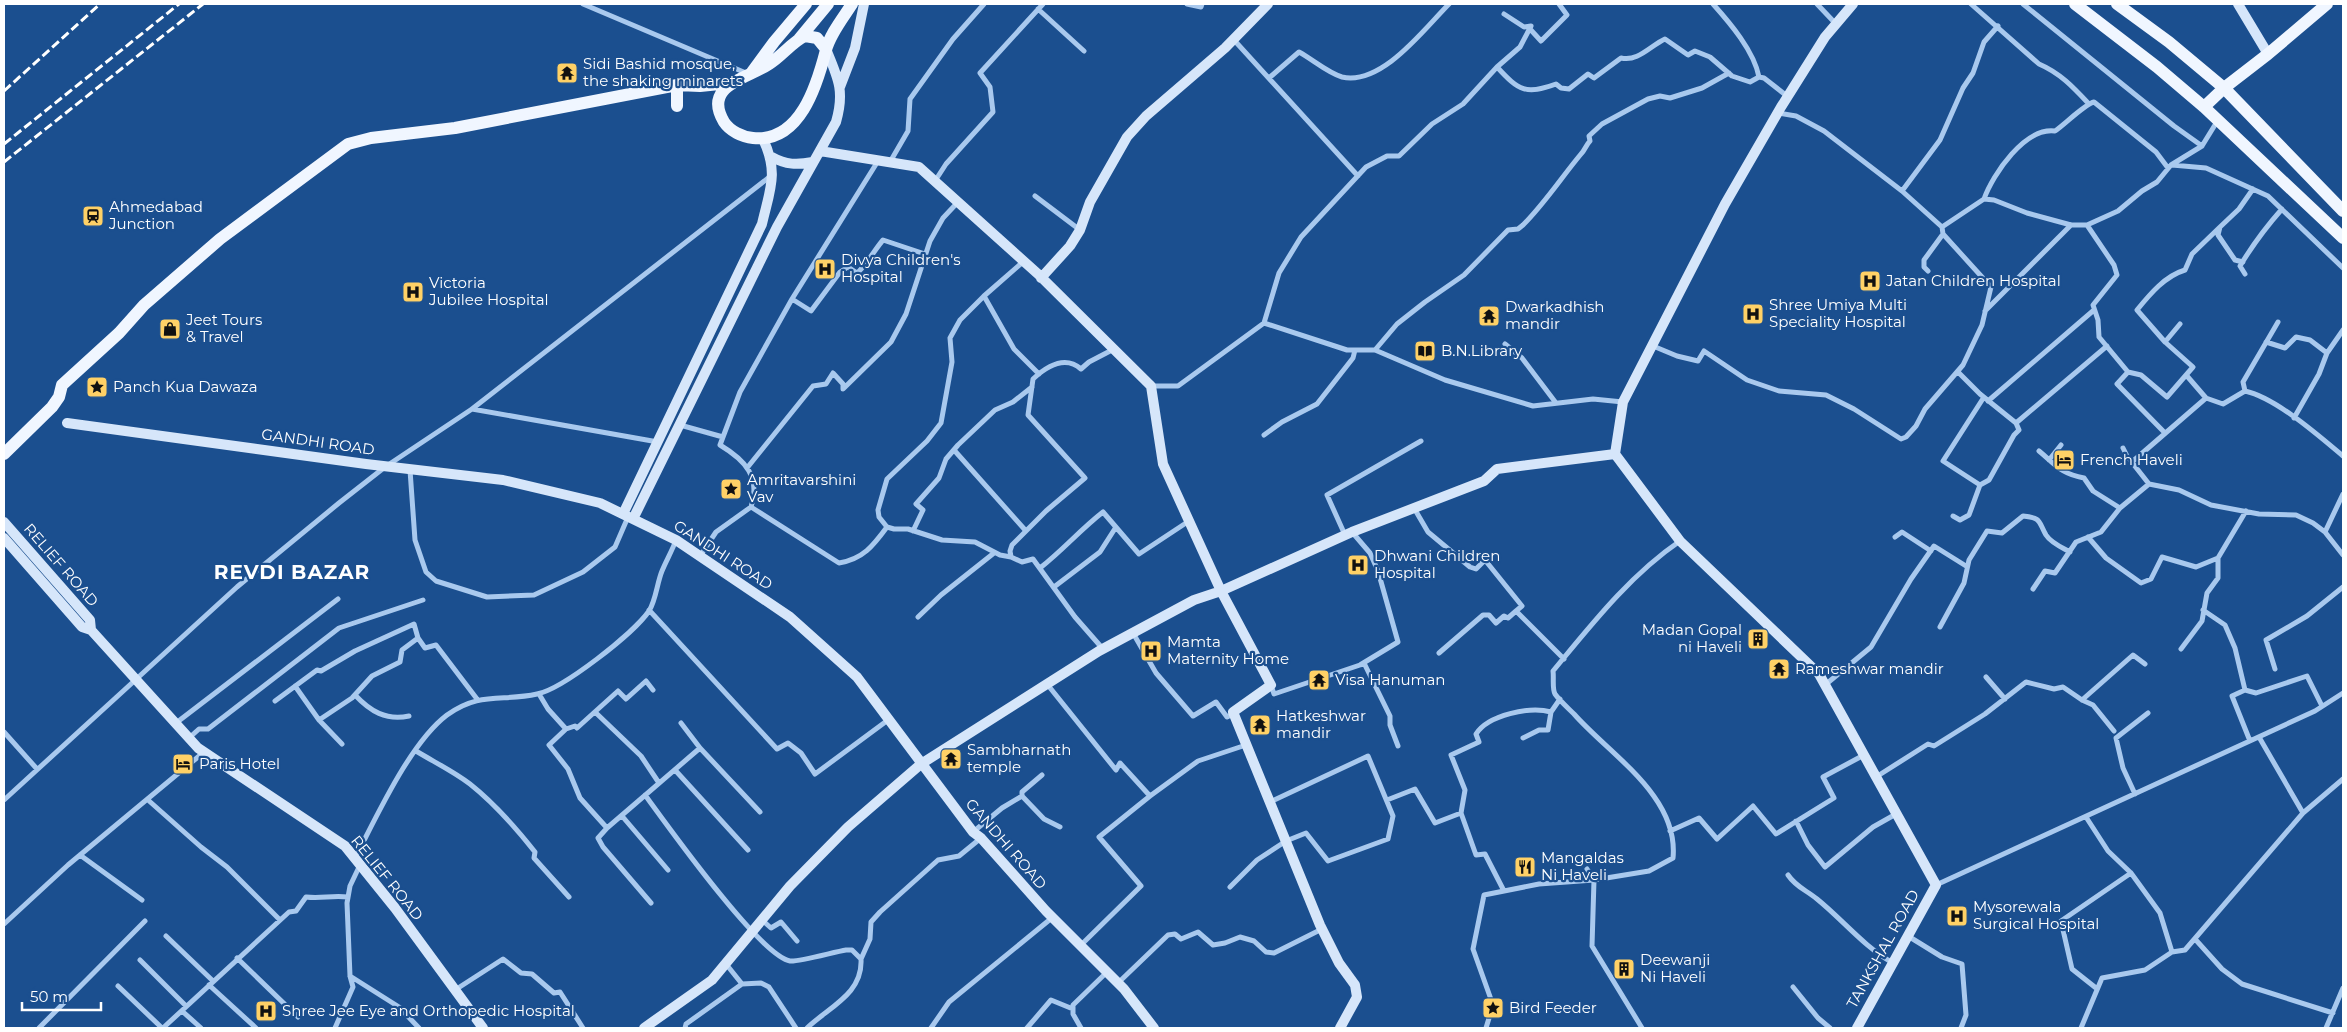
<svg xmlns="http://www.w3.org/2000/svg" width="2347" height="1032" viewBox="0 0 2347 1032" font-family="Montserrat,sans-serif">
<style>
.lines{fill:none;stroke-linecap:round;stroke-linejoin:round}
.street{stroke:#a9c9ee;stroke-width:5}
.secondary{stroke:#d6e6fa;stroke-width:10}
.primary{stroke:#f0f6ff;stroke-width:12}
.rail{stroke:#fff;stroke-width:3;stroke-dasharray:9 4;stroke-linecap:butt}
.labels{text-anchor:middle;stroke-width:4.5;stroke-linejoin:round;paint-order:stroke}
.poi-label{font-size:15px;fill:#fff;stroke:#1b4f8f;text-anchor:start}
.street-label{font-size:15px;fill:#fff;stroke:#1b4f8f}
.district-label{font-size:20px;font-weight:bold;letter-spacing:1px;fill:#fff;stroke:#1b4f8f}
</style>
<rect width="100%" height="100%" fill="#1b4f8f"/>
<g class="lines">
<path class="street" d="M583 4 746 73
M1187 4 1201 7 1202 4
M1713 4C1730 23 1754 51 1759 77
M1817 4 1836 24
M1971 4 2039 64C2060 73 2073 87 2088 103
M2023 4 2174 126 2202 146 2218 120
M1038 9 1084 51
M1530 29 1541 41 1567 15 1559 4
M1234 40 1358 176
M1497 67 1520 47 1531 26 1524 27 1504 14
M1269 78 1299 52C1312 59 1328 73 1342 77 1382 86 1424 29 1449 4
M1778 113 1796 116 1824 131 1902 191 1942 227 1984 199 1994 200 2027 213 2071 225H2087L2118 211 2142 191 2157 182 2171 165 2202 146
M878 161 792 299 811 311 840 272 848 267 857 273C864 268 876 248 883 240L925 254
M890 162 908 131 910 99 953 39 984 4
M2172 165 2206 168 2268 196 2343 268
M935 181 946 164 993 112 990 87 980 73 1043 4
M1902 191 1940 140 1963 88 1973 73 1984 42 1998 26
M1035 196 1080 230
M1984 199C1993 174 2025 127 2055 131 2064 125 2085 104 2094 102L2156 152 2168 168
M2087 225 2114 265 2117 275 2093 305 2098 320 2099 337 2128 372 2141 375 2167 397 2193 367 2165 342 2180 324
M1024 261 984 296 1014 349 1039 374
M2243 262 2235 260 2218 235 2220 227 2239 209 2253 189
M1928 271 1924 267V260L1943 234
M2245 274 2240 266C2252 246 2266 227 2282 209
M984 296 960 320 950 338 952 362 941 423 927 441 887 479 878 510 879 517 887 527 894 529H908L942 540 975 542 1000 555 1011 557
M1985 311 2071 225
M2278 322 2243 382 2245 391C2276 398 2318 435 2343 456
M1264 323 1279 273 1301 237 1366 167 1387 156H1399L1432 124 1463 104 1497 67C1519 91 1526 95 1556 84L1561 88 1569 89 1588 74 1594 78 1621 58C1638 62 1650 46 1665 39L1688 55 1695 51 1710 57 1732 76 1750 82 1759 77 1764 78 1787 96
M2165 342 2137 310C2150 294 2165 276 2185 270L2192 254 2220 227
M2266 342 2285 348 2296 337 2310 340 2327 353 2343 330
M1505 344 1522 358 1556 403
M1653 346 1677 356 1698 361 1704 351 1747 380 1779 391 1826 395 1854 409 1901 439 1906 437 1916 426 1925 409 1963 365 1982 325 1991 287 1943 234 1942 227
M1375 350 1397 324 1425 302 1464 275 1508 230 1518 229 1523 225C1545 203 1561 178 1581 154 1585 150 1586 145 1590 141L1589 136 1602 124 1648 99 1660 96 1670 98 1702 88 1729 73
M1958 372 1980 394 2016 423
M2128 372 2117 384 2164 432
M2187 376 2206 398
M1151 386H1178L1264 323 1347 350H1375L1445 380 1533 406 1593 399 1623 402
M1988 401 2094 310
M472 409 658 442
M2294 418 2319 374 2327 353
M680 425 723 437 740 392 792 299
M1264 435 1282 422 1317 404 1353 358 1355 350
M723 437 720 445C745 460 761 477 751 507L839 563C863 559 873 546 887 527
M2123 448 2127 456 2149 484 2179 490 2211 505 2259 514 2296 515 2313 523 2325 532 2343 555
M954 450 1026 531
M2039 451C2056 465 2061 474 2084 478L2093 491 2120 508
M2049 460 2061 445
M2132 462 2206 398 2223 404 2245 391
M747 468 813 386 826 384 833 373 843 384V389L891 342 906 314 930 241 943 218 958 202
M410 470 415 540 426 572 436 581 487 597 534 595 583 572 615 547 628 517
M1980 485 1943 461 1984 397
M1414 508 1428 532 1470 567 1476 569 1485 560 1522 606 1516 611 1564 659
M1953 516 1960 520 1969 515 1980 485 1989 480 2014 435 2019 430 2016 423 2107 346
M913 531 923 510 916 504 939 478 946 459 958 445 995 410 1013 402 1032 387
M2325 532 2343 494
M1345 535 1327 495 1421 441
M1895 537 1902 532 1931 551
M2088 537 2106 558 2141 583 2151 579 2162 557 2196 567 2218 558
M700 556 716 532 751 507
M1040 568C1063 550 1081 529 1103 512L1139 554 1189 521
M1054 587 1100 552 1116 527
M2033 589 2045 571 2055 573 2076 542 2101 532 2120 508 2149 484
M649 610 777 749 788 743 801 753 815 774 888 720
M2203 610 2225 625 2235 648 2245 690
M918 617 941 595 994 553
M1940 627 1964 583 1969 560 1987 531 2002 533 2023 516C2042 518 2038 521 2046 535 2051 543 2063 548 2070 552
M1133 633 1156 673 1193 716 1216 702 1227 717 1233 714
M1103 649 1075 617 1033 559 1022 562 1011 557 1010 551 1012 545 1046 511 1085 478 1028 415 1033 379C1047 366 1065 355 1081 369L1089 362 1114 349
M2181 649 2202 621 2207 593 2218 578V558L2246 511
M1439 653 1483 615H1489L1496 623 1504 616 1508 618 1516 611
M1364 663 1390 716V725L1398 746
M2275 669 2266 640 2307 616 2343 587
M1986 677 2005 699
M1047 684 1116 770 1120 763 1150 796
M1271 685 1274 694 1360 665 1398 642 1378 571 1370 553 1352 532
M1825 685 1871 647 1911 579 1934 546 1966 566
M295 686 319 720
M539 694 548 709 566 729 549 745 568 769 580 798 607 828 700 748
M355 695C370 711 386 721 409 716
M2082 700 2133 655 2145 664
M275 701 317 670 321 671 355 651 414 624 418 638 425 648 436 645 477 699
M595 712 641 756 659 783
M176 723 338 599
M681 723 700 748 760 812
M566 729 575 726 577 728 618 691 626 699 646 681 653 690
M4 732 37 769
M2259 737 2303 813
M189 738 199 729H208L339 628 423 600
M1523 738 1539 730H1548L1551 712 1560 699
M2250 741 2232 696 2245 690 2256 693 2307 676 2322 706
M342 744 319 720 352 698 372 676 400 662 402 650 418 638
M416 751C434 762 453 771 470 784 494 803 516 828 535 852L534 858 569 897
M675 770 748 850
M1876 777 1928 744 1934 746 1985 714 2026 682 2054 689 2063 687 2082 700 2093 705 2114 731
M2135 794 2123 768 2116 738 2148 713
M645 795C667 825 760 956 790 961 799 962 834 952 846 950H852L861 959C863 994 829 1007 807 1028
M1022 796V792L1042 775
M4 800 237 587 339 503 385 467 472 409 772 175
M148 800 201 847 227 867 280 920
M1387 800 1415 789 1435 823 1461 813
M622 816 668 870
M1796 821 1808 845 1825 867 1873 827 1896 814
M607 828 598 838 603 847 651 903
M1670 831 1699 818 1717 839 1753 806 1776 834 1834 798 1823 777 1864 755
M973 832 1002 808 1022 796 1044 819 1060 827
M80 855 142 900
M355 858C377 816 410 743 447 715 480 691 502 702 537 694 563 689 634 633 649 611 656 600 657 583 662 571 666 561 672 551 676 540
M1587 869 1594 880 1592 946 1642 1028
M1788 875C1796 887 1806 890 1817 899 1843 920 1863 946 1893 963
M1936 885 2315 711 2343 693
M1230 887 1257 860 1286 841 1306 833 1328 861 1388 839 1393 816 1368 756 1270 802
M1504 891 1485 854 1476 855 1461 813 1465 790 1451 755 1479 742 1476 734C1488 715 1530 706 1551 712
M762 920 771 928 781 922 797 941
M4 924 68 865 204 752
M166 936 213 981
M1908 936 1942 957 1962 964 1966 1015 1961 1028
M2195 939 2222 969 2242 984 2333 1013
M1080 946 1141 886 1099 837 1150 796 1198 761 1246 745
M2172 952 2185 950 2303 813 2343 779
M237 958 298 1017
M861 959 870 939 871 922 880 912 938 860 959 856 981 838
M140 960 186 1006
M726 964 742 984 761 983 769 987 796 1028
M350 976 399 1007 419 1028
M1118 983 1168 935 1175 934 1181 939 1198 932 1213 945 1225 943 1240 937 1254 941 1266 952 1274 953 1322 929
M209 985 256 1028
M118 986 162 1028
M1793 987 1818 1018 1830 1028
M2096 988 2072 969 2061 921 2131 873
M455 990 503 959 521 973 532 974 554 993 560 992 583 1028
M182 1011 201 1028
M39 1028 145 921
M163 1028 289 912 296 911 306 897C322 899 331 895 348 897
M335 1028 353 987 350 976 347 903 350 886 360 865
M685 1028 686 1024 742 984
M931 1028 949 1002 1053 917
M1027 1028 1051 1000 1073 1009
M1081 1028 1073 1014V1005L1107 972
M1486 1028 1493 1005 1473 949 1484 895 1539 884 1594 880 1649 871 1673 858C1679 796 1610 755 1574 714 1568 708 1560 701 1555 694 1552 689 1554 678 1553 671 1591 625 1630 575 1680 541
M2081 1028 2102 978 2145 970 2172 952 2160 913 2131 873 2108 851 2086 817
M2326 1028 2343 988"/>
<path class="secondary" d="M1853 4 1825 37 1781 107 1725 204 1623 402 1615 454 1680 541 1819 674 1936 885 1857 1028
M2238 4 2268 54
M840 87 855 48 864 4
M820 151 919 167 1038 274 1151 386 1163 464 1221 591 1271 685 1233 712 1320 925 1339 963 1355 985 1357 997 1340 1028
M772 157C786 165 797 165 813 162
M1041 278 1070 246 1080 230 1090 202 1127 137 1146 116 1225 48 1268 4
M67 423 366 464 503 480 600 503 676 540 790 617 857 677 973 832 981 838 1046 911 1124 989 1154 1028
M623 514 762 224C770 189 779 173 763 139
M633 519 777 227 836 122C845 91 838 78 826 49
M4 522 90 620 91 630
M4 538 82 627 91 630 198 748 345 846 395 908 483 1028
M644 1028 712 980 790 886 848 827 921 764 1099 651 1194 600 1221 591 1352 532 1484 481 1497 469 1615 454"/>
<path class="primary" d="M2075 4 2157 67 2204 107 2343 238
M2117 4 2169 42 2224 88 2343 211
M799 39 828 4
M826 49 817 38 805 36C793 41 781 57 769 64 747 79 702 85 724 122 730 131 742 137 753 138 800 143 817 85 826 50 830 34 843 18 852 4
M752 72 774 42 806 4
M677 106V85
M2204 107 2224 88 2268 54 2327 4
M4 454 52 407 59 397 62 385 119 333 144 305 220 239 348 144 371 138 455 128 677 85 700 86 729 83"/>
<path class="rail" d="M4 91 100 4
M4 144 179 4
M4 162 203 4"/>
</g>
<defs>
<g id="temple-square" transform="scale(1.125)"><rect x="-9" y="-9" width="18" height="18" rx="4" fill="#ffd166" stroke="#1b4f8f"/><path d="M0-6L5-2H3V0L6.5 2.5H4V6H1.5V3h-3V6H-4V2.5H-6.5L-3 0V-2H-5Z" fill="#111"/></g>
<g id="station-square" transform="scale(1.125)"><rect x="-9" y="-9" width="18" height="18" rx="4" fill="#ffd166" stroke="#1b4f8f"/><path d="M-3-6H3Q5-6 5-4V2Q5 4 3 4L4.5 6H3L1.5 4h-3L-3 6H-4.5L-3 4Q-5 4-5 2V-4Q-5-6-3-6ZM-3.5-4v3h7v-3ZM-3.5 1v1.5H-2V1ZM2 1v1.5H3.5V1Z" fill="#111"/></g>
<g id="hospital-square" transform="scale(1.125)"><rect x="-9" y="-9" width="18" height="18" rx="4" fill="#ffd166" stroke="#1b4f8f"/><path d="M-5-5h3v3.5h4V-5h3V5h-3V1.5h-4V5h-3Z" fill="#111"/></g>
<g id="shop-square" transform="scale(1.125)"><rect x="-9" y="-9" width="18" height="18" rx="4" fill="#ffd166" stroke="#1b4f8f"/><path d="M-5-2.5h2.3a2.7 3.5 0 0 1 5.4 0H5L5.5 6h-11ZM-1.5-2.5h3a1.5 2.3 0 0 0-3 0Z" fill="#111"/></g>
<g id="library-square" transform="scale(1.125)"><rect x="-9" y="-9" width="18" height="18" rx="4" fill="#ffd166" stroke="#1b4f8f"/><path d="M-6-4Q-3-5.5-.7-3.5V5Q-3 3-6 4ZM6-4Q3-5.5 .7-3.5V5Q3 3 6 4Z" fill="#111"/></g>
<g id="sight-square" transform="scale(1.125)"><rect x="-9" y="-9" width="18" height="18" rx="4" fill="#ffd166" stroke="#1b4f8f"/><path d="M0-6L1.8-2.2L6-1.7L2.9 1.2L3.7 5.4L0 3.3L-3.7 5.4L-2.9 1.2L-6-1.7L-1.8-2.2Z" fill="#111"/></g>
<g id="hotel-square" transform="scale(1.125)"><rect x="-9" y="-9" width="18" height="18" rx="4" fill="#ffd166" stroke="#1b4f8f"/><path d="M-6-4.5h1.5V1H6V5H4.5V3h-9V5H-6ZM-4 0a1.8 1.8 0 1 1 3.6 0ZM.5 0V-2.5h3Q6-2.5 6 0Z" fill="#111"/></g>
<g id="building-square" transform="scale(1.125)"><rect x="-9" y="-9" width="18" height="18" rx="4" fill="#ffd166" stroke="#1b4f8f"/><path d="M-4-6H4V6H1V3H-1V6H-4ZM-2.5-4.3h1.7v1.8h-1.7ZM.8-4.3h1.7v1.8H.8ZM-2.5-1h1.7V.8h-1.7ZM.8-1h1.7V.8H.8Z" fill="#111"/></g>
<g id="restaurant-square" transform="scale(1.125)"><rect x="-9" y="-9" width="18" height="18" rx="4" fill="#ffd166" stroke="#1b4f8f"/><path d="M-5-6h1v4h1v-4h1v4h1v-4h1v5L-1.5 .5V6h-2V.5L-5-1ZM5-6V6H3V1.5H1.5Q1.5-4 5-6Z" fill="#111"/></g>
</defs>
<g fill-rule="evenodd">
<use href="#temple-square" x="567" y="73"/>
<use href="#station-square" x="93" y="216"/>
<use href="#hospital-square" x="825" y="269"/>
<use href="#hospital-square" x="1870" y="281"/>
<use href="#hospital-square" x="413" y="292"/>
<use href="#hospital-square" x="1753" y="314"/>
<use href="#temple-square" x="1489" y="316"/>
<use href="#shop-square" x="170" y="329"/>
<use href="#library-square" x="1425" y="351"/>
<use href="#sight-square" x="97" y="387"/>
<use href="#hotel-square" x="2064" y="460"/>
<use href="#sight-square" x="731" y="489"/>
<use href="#hospital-square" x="1358" y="565"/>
<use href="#building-square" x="1758" y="639"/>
<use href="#hospital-square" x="1151" y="651"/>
<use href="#temple-square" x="1779" y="669"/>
<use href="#temple-square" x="1319" y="680"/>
<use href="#temple-square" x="1260" y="725"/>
<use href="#temple-square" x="951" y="759"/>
<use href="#hotel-square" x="183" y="764"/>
<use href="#restaurant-square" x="1525" y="867"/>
<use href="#hospital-square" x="1957" y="916"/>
<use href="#building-square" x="1624" y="969"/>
<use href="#sight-square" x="1493" y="1008"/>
<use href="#hospital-square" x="266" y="1011"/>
</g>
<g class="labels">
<g class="poi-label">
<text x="583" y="69">Sidi Bashid mosque,<tspan x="583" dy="17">the shaking minarets</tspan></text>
<text x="109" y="212">Ahmedabad<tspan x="109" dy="17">Junction</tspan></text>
<text x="841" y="265">Divya Children's<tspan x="841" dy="17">Hospital</tspan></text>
<text x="1886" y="286">Jatan Children Hospital</text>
<text x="429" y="288">Victoria<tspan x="429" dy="17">Jubilee Hospital</tspan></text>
<text x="1769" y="310">Shree Umiya Multi<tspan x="1769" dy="17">Speciality Hospital</tspan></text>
<text x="1505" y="312">Dwarkadhish<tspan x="1505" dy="17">mandir</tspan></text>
<text x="186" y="325">Jeet Tours<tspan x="186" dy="17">&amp; Travel</tspan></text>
<text x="1441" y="356">B.N.Library</text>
<text x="113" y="392">Panch Kua Dawaza</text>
<text x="2080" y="465">French Haveli</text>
<text x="747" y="485">Amritavarshini<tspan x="747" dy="17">Vav</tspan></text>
<text x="1374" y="561">Dhwani Children<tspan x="1374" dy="17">Hospital</tspan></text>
<text x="1742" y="635" text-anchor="end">Madan Gopal<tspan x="1742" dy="17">ni Haveli</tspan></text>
<text x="1167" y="647">Mamta<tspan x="1167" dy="17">Maternity Home</tspan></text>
<text x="1795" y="674">Rameshwar mandir</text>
<text x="1335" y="685">Visa Hanuman</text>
<text x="1276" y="721">Hatkeshwar<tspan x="1276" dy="17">mandir</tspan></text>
<text x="967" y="755">Sambharnath<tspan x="967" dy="17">temple</tspan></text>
<text x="199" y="769">Paris Hotel</text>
<text x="1541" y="863">Mangaldas<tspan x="1541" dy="17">Ni Haveli</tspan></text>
<text x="1973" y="912">Mysorewala<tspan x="1973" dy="17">Surgical Hospital</tspan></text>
<text x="1640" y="965">Deewanji<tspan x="1640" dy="17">Ni Haveli</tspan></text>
<text x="1509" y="1013">Bird Feeder</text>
<text x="282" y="1016">Shree Jee Eye and Orthopedic Hospital</text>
</g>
<g class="street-label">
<text transform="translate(318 442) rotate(8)" y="5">GANDHI ROAD</text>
<text transform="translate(723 555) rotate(33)" y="5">GANDHI ROAD</text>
<text transform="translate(61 565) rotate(49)" y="5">RELIEF ROAD</text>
<text transform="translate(1006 844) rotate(49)" y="5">GANDHI ROAD</text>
<text transform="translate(387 878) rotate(51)" y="5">RELIEF ROAD</text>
<text transform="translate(1883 949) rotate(-61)" y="5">TANKSHAL ROAD</text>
</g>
<g class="district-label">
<text x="292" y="579">REVDI BAZAR</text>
</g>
</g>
<rect width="2347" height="1032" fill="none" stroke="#ffffff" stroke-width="10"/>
<path d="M22 1002v8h79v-8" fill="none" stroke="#ffffff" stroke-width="2.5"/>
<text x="30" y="1002" font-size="15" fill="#ffffff" stroke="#1b4f8f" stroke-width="4" paint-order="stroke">50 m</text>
</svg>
